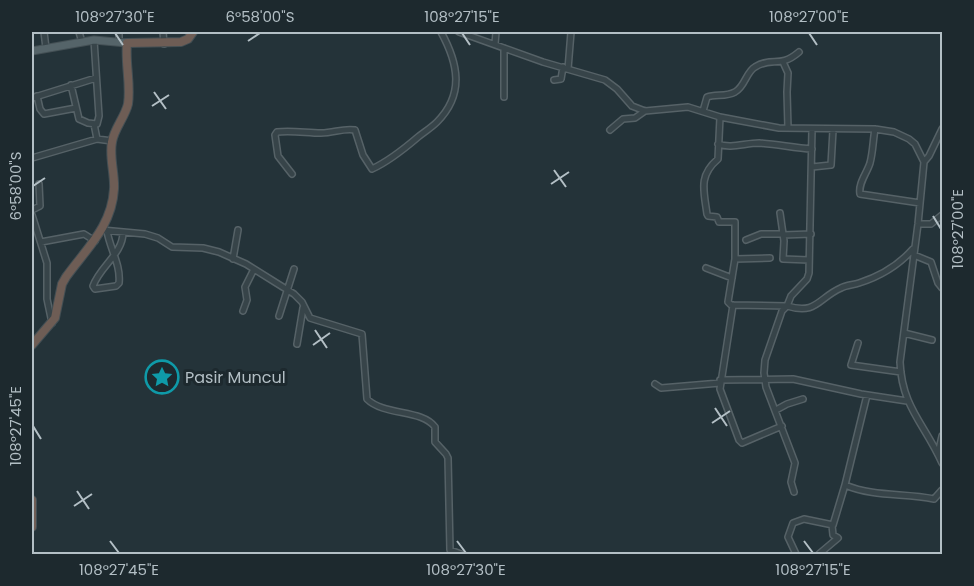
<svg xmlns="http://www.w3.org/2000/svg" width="974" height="586" viewBox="0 0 974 586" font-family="Poppins,sans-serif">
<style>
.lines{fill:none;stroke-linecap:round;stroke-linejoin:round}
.minor-casing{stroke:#566267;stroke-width:8}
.major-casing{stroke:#445055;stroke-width:9}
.highway-casing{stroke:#434f54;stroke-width:10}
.minor{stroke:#374449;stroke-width:5}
.major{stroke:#556469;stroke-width:7}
.highway{stroke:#6e5d55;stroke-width:8}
.ticks{fill:none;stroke:#b3bfc5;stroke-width:2}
.labels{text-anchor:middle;stroke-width:6;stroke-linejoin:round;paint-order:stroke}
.poi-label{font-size:16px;fill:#b3bfc5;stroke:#1d292e;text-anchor:start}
.neatline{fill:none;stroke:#b3bfc5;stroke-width:2}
.ticks-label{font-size:15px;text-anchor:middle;fill:#b3bfc5}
</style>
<rect width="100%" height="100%" fill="#243339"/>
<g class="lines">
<g class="minor-casing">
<path id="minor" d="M44 32 46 48
M79 32 82 42
M163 32 164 44
M459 32 543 62 605 80 617 89 632 106 645 111 688 107 720 117 779 128 875 129 894 132 909 139 915 144 924 162 918 224 900 362C902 408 925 424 942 463
M119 42V32
M495 44 496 32
M783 62 788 73 787 92 788 128
M568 69 571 32
M554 80 561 79 563 67
M71 85 79 119 88 123 97 124 99 116 94 40
M37 96 40 109 44 114 76 108
M504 97V48
M32 98 96 78
M703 111 707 97C716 94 726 97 735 92 745 87 746 72 755 67 773 56 779 69 799 52
M720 117 718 159C698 176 704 191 707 214L708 216 717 217 719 222H735V259L770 258
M94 124 97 139 112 141
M875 129C873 140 873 152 870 163 867 173 858 183 860 194L920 203
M610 130 623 119 635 118 645 111
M718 144C731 149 745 143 759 143 777 144 794 148 812 149
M32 158 97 139
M924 162 929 156 942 129
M812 167 831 165 833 130
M292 174 278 156 275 135 277 132C291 130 307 133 321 133 334 133 343 128 355 130L363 155 372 169C389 161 404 149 418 137 424 132 431 128 437 122 465 94 458 63 441 32
M32 210 40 206 39 184
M780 213 784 241 783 259 809 260
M32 215 47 263V299L52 323
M918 224H931L942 215
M102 230 145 234 158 238 172 247 203 248 219 252 246 264 294 294 302 302 310 318 362 334 367 399C384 416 422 409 435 427V442L446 454 448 458 450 550 461 554
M107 231C110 249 121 265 119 283L116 286 95 289 93 286C100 266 123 254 123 232
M783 235 811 234
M746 240 761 234H782
M41 242 84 234 95 241
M914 255 931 262 938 283 942 288
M233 259 238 230
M735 259 728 302 731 305 787 306 791 296 807 279 809 273 812 129
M706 268 732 278
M733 305 720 389 739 440 742 443 782 426
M243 311 247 300 245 287 254 269
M279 316 294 269
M904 333 932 340
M858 343 851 365 901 372
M297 344 303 308
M720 380 793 379 861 394 907 401
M655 384 661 388 720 383
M776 410 787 404 803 399
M938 454 942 436
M845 485 867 395
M794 492 791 482 795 463 766 387 764 373 765 360 782 311 787 306C817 315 818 298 841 288 846 285 853 285 859 283 881 276 898 266 913 249
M796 554 788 537 793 523 804 519 833 525 845 485C874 497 903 493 934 499L942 490
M819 554 838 538 833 535 832 525"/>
</g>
<g class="major-casing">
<path id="major" d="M32 51 94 40 127 43"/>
</g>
<g class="highway-casing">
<path id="highway" d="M32 345 55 318 62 284 66 277C87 248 112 226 114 189 115 174 109 157 112 142 114 129 125 117 128 104 131 84 125 64 127 43L181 42 188 39 193 32
M32 500V527"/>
</g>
<use href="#minor" class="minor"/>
<use href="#major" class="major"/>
<use href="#highway" class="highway"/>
</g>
<path class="ticks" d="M115 33 123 45M462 33 470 45M809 33 817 45M248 41 260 33M154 92 166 109M152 106 169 95M554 170 566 187M551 184 569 172M33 186 45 178M933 216 941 229M315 330 327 348M313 345 330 333M715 408 727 426M712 423 730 411M33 426 41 439M77 491 89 509M74 506 92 494M110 541 119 553M457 541 466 553M804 541 813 553"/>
<defs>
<g id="sight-ring" transform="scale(1.725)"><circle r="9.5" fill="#1d292e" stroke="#0f9aa8" stroke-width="1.5"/><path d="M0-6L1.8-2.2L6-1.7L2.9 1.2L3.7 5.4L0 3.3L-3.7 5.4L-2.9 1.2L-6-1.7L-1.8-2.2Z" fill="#0f9aa8"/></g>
</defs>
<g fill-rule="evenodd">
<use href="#sight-ring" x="162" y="377"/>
</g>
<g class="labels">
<g class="poi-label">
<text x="185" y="383">Pasir Muncul</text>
</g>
</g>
<rect width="974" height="586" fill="none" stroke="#1d292e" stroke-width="66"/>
<rect x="33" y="33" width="908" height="520" class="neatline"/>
<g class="ticks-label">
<text x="115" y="22">108°27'30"E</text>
<text x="260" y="22">6°58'00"S</text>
<text x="462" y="22">108°27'15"E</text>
<text x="809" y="22">108°27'00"E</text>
<text transform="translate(16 186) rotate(-90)" y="5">6°58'00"S</text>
<text transform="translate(958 229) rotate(-90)" y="5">108°27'00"E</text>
<text transform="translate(16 426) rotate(-90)" y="5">108°27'45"E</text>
<text x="119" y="575">108°27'45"E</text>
<text x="466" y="575">108°27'30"E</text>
<text x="813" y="575">108°27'15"E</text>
</g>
</svg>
